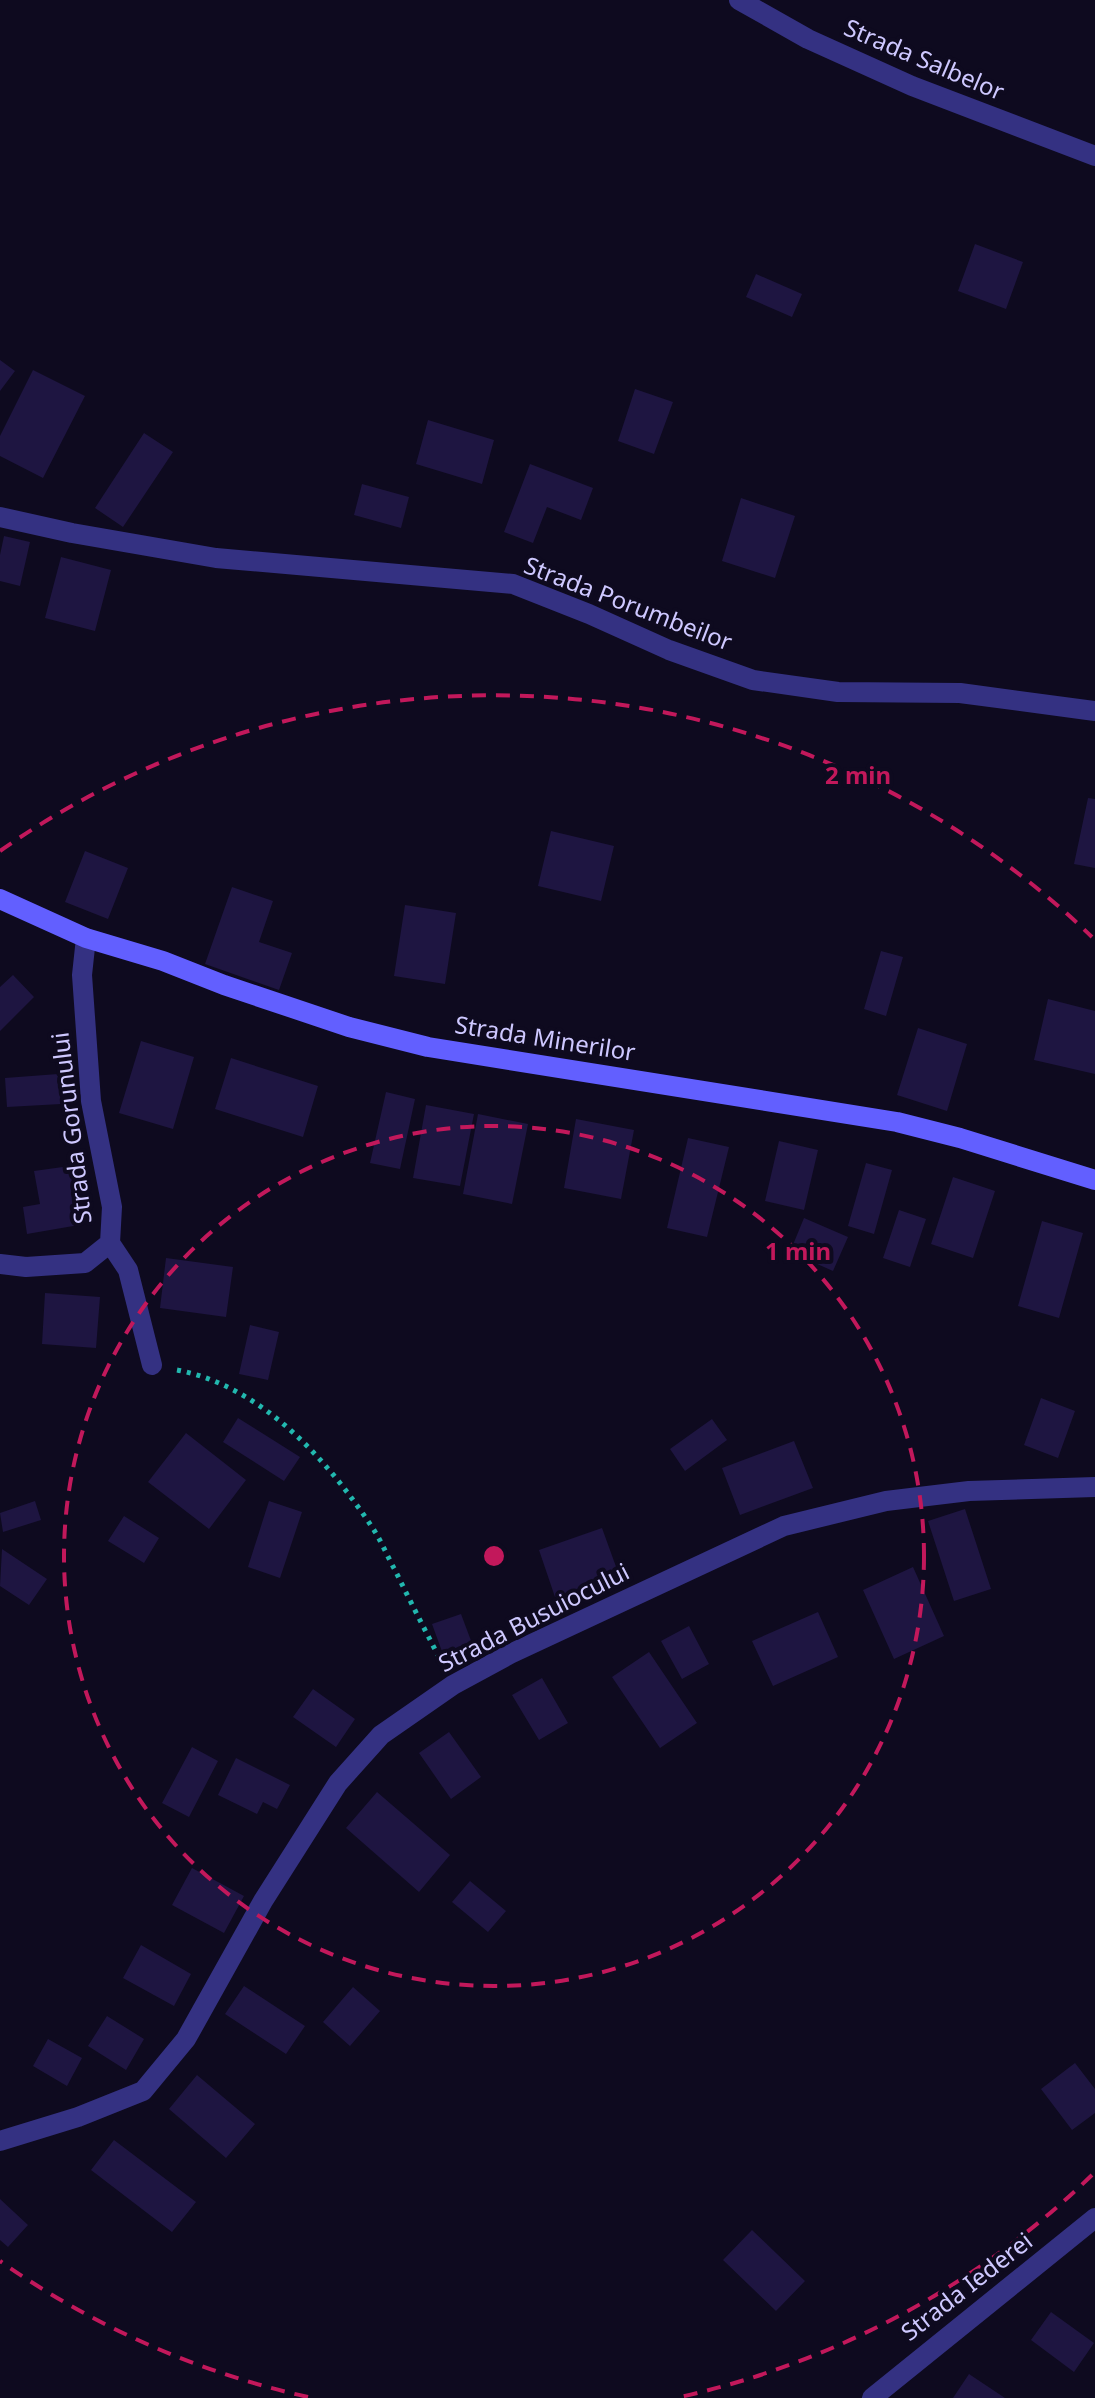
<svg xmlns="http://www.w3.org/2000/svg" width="1095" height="2398" viewBox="0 0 1095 2398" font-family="'Noto Sans',sans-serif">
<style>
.building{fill:#1e1541}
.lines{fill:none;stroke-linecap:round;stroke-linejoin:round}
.path{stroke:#22b8af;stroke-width:5;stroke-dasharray:4 6;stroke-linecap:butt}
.street{stroke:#343182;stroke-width:20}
.secondary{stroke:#625fff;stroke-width:20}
.ring{fill:none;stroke:#c2185b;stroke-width:4;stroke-dasharray:14 10}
.labels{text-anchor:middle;stroke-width:8;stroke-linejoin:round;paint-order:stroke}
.street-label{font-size:24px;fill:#cec8ff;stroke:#0e0a1f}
.centre{fill:#c2185b;stroke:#0e0a1f;stroke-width:4}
.ring-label{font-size:24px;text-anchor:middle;font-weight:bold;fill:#c2185b;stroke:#0e0a1f;stroke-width:8;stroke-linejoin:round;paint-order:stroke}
</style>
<rect width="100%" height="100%" fill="#0e0a1f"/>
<path class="building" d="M975 244 1023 262 1006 309 958 291Z
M756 274 802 294 792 317 746 297Z
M0 360 15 371 0 391Z
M33 370 85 396 43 478 0 456V436Z
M635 389 673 402 654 454 618 441Z
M428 420 494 440 482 484 416 464Z
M144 433 173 452 123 527 95 508Z
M530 464 593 488 581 520 547 507 533 543 504 532Z
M362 484 409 497 401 528 354 515Z
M741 498 795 516 775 578 722 561Z
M4 536 30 542 20 586 0 581V555Z
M61 557 111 570 95 631 45 618Z
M1088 798 1095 799V868L1074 864Z
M551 831 614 846 601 901 538 886Z
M85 851 128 868 108 919 65 902Z
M232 887 273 901 259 942 292 953 279 990 205 964Z
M405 905 456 913 445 984 394 976Z
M881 951 903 957 886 1016 864 1009Z
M13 975 34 997 0 1031V987Z
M1048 999 1095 1011V1074L1034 1060Z
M918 1028 967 1044 947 1111 897 1095Z
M141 1041 194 1057 173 1129 119 1113Z
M231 1058 318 1086 303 1137 215 1109Z
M58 1074 61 1104 7 1107 5 1078Z
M386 1092 415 1099 400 1169 370 1163Z
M426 1105 474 1114 460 1186 413 1178Z
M478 1114 528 1124 512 1204 463 1194Z
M576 1119 634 1130 621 1199 564 1188Z
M688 1138 729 1147 707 1237 667 1228Z
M779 1141 818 1150 804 1210 765 1201Z
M866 1163 892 1170 874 1234 848 1226Z
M70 1166 79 1225 27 1234 23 1207 40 1204 34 1171Z
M953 1177 995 1191 973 1258 931 1244Z
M899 1210 926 1219 910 1267 883 1258Z
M804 1218 848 1237 833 1271 790 1252Z
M1042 1221 1083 1233 1059 1318 1018 1306Z
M166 1258 233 1267 226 1317 160 1308Z
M45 1293 100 1297 96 1348 42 1344Z
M250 1325 279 1332 268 1380 239 1374Z
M1041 1398 1075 1411 1058 1458 1024 1445Z
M238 1418 300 1457 284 1481 223 1442Z
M712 1419 727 1440 685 1471 670 1449Z
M186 1433 246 1480 209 1529 148 1482Z
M794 1441 813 1488 740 1515 722 1468Z
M35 1501 41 1520 3 1532 0 1513Z
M269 1501 302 1512 280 1578 248 1567Z
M965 1509 991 1589 954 1601 928 1521Z
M124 1516 159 1538 144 1563 108 1541Z
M602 1528 619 1575 555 1597 539 1550Z
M2 1549 47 1579 29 1605 0 1586Z
M913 1567 944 1636 894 1659 863 1590Z
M818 1612 838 1657 773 1686 752 1641Z
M461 1614 473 1646 444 1657 432 1624Z
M689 1626 709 1664 682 1679 661 1641Z
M649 1652 697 1723 660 1748 612 1677Z
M542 1678 568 1723 539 1740 512 1695Z
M313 1689 355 1719 336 1747 293 1717Z
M449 1732 481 1777 451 1799 419 1753Z
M192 1747 218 1761 189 1817 162 1803Z
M236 1758 290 1785 277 1809 263 1802 257 1814 218 1795Z
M377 1792 450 1855 419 1892 346 1828Z
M192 1868 244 1896 224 1933 172 1905Z
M470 1881 506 1911 488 1932 452 1902Z
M141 1945 191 1974 174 2006 123 1978Z
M244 1986 305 2026 286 2054 225 2014Z
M353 1987 380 2011 350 2046 323 2022Z
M107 2016 144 2039 126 2070 88 2046Z
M48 2039 82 2058 67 2086 33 2066Z
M1075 2063 1095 2089V2113L1072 2130 1041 2089Z
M197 2075 255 2124 226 2158 169 2109Z
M114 2140 196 2202 172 2232 91 2170Z
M0 2199 28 2225 8 2247 0 2240Z
M752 2230 805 2281 776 2311 723 2260Z
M1051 2312 1094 2343 1074 2372 1031 2340Z
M969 2374 1005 2398H953Z"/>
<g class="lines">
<path class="path" d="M177 1370C261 1386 326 1458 372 1527 381 1540 387 1556 395 1570 410 1601 426 1632 442 1663"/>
<path class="street" d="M739 0 808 39 912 86 1095 156
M0 517 72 533 216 558 513 584 589 614 669 650 753 680 838 692 960 693 1095 711
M110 1243 128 1270 152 1365
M0 1264 26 1267 85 1263 110 1243 112 1207 91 1101 82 975 86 938
M0 2141 78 2117 143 2091 186 2039 263 1901 338 1783 381 1735 453 1685 510 1654 784 1526 886 1501 969 1491 1095 1487
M872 2398 1095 2218"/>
<path class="secondary" d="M0 899 86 938 163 961 224 985 349 1027 428 1047 897 1122 960 1138 1095 1180"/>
</g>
<g class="ring">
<circle cx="494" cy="1556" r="430"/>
<path d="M1092 2175A861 861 0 0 1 680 2397M308 2397A861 861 0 0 1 0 2261M0 851A861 861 0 0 1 1092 937"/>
</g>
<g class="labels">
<g class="street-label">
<text transform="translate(924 60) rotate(23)" y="8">Strada Salbelor</text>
<text transform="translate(628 604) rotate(21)" y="8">Strada Porumbeilor</text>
<text transform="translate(545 1039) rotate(9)" y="8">Strada Minerilor</text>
<text transform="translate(72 1128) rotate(-97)" y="8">Strada Gorunului</text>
<text transform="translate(534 1618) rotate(-27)" y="8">Strada Busuiocului</text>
<text transform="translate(967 2287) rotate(-38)" y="8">Strada Iederei</text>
</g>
</g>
<circle cx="494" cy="1556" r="12" class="centre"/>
<g class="ring-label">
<text x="858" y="784">2 min</text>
<text x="798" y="1260">1 min</text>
</g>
</svg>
